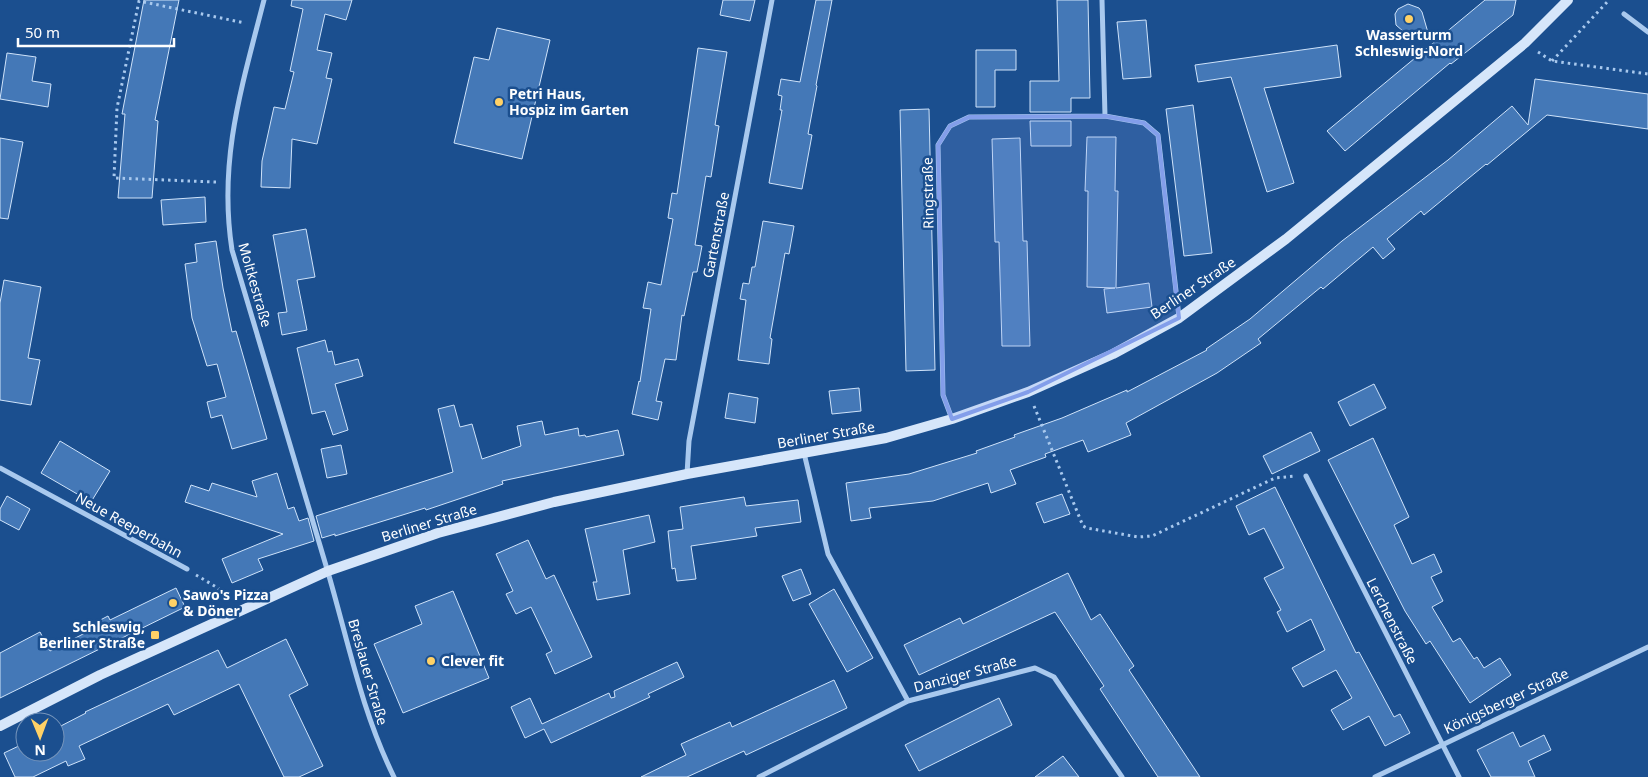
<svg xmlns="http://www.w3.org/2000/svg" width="1648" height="777" viewBox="0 0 1648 777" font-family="'Noto Sans',sans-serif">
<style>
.building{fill:#4478b7;stroke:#cfe3fa}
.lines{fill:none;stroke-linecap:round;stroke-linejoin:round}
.path{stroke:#a9c9ee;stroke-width:3;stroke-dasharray:2.5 4;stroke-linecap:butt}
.street{stroke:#a9c9ee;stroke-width:5}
.secondary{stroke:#d6e6fa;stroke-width:10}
.marked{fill:#839eea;fill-opacity:0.2;stroke:#839eea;stroke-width:4;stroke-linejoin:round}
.poi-dot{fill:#ffd166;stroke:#1b4f8f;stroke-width:2}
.labels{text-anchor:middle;stroke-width:5;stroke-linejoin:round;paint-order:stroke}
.poi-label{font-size:14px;font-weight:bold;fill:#fff;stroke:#1b4f8f;text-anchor:start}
.street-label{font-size:14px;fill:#fff;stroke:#1b4f8f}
</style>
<rect width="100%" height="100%" fill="#1b4f8f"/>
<path class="building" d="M144 0H179L155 120 158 121 152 198H118L125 114H122Z
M292 0H352L346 20 325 14 317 50 332 53 326 78 332 79 317 144 292 139 290 188 261 187 262 161 274 107 285 109 294 72 290 71 303 9 291 6Z
M723 0H755L750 21 720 15Z
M816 0H832L816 85 817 86 808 134 812 135 802 189 769 183 782 110H780L782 96 778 95 781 79 800 82Z
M1057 0H1088L1090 98H1071V112H1030V81H1059Z
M1485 0H1516L1513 15 1451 64 1450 63 1345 151 1327 131Z
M1408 4 1419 8 1422 12 1429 36 1404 32 1396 25 1395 14 1398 9Z
M1146 20 1151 77 1123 79 1117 22Z
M497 28 550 40 522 159 454 143 474 57 489 60Z
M1337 45 1341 77 1264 88 1294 183 1267 192 1231 77 1198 82 1195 65Z
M698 48 727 52 715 125 719 126 711 177 706 176 695 245 702 246 697 272H693L684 316 682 315 676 360 665 359 656 401 662 402 658 420 632 414 639 381 640 382 651 309 643 308 648 282 661 285 673 219 668 218 672 193 677 194Z
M976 50H1016V70H995V107H976Z
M7 53 36 57 32 81 51 84 48 107 0 99Z
M1535 79 1648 94V129L1547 115 1487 165 1486 164 1424 215 1421 211 1387 239 1395 249 1383 259 1373 247 1323 289 1321 287 1258 339 1261 343 1217 373 1126 423 1131 435 1088 452 1083 440 1045 454 1046 457 1010 470 1016 484 991 493 988 483 933 501 869 508 871 518 851 521 846 483 909 474 977 453 976 451 1015 437 1014 435 1062 418 1127 390V392L1207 350 1206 349 1250 319 1342 241 1448 160 1512 106 1528 125Z
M1193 105 1212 253 1184 256 1166 109Z
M929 109 935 370 906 371 900 110Z
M1030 121H1071V146H1031Z
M1087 137H1116L1115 191H1118L1116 288 1149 283 1152 307 1107 313 1104 289 1115 288 1087 287 1088 191H1085Z
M0 138 23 142 8 219 0 218Z
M1020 138 1023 241H1027L1030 346H1002L999 242H995L992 139Z
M205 197 206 222 163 225 161 200Z
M763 221 794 226 789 254 785 253 770 338 772 339 769 364 738 360 746 300 740 299 743 283 749 284 752 267H755Z
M306 229 315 277 297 280 307 330 282 335 278 313 287 312 273 235Z
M216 241 223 288 232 332 236 331 267 439 232 449 222 415 211 418 207 402 226 397 217 364 207 366 192 318 185 264 197 262 195 244Z
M4 280 41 287 28 358 40 360 31 405 0 400V303Z
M325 340 328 352 332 351 335 365 358 359 363 376 335 384 348 430 333 435 325 411 312 414 297 348Z
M1374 384 1386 408 1350 426 1338 402Z
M859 388 861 411 832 414 829 391Z
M729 393 758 398 755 423 725 418Z
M454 405 460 427 472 424 482 459 521 446 517 426 542 421 545 435 578 428 579 436 585 435 586 437 618 430 624 455 502 481 503 484 426 510 425 508 335 536V534L322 538 316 516 453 472 438 409Z
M1311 432 1320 451 1272 474 1263 456Z
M1373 438 1409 517 1394 525 1412 564 1434 554 1442 572 1431 577 1443 601 1432 607 1453 642 1460 638 1474 659 1477 657 1484 668 1500 658 1511 675 1470 703 1430 641 1426 644 1405 611 1328 460Z
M60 441 110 471 91 502 41 473Z
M341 445 347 474 327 478 321 449Z
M277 473 288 509 294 507 299 521 308 518 314 541 258 559 263 570 232 583 222 559 283 534 185 502 191 485 209 491 212 483 257 497 252 481Z
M1275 487 1356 653 1359 652 1394 717 1400 714 1410 733 1385 746 1369 716 1343 730 1331 710 1352 698 1336 670 1303 687 1292 668 1325 650 1311 619 1287 632 1277 612 1281 610 1264 578 1284 568 1264 528 1249 535 1236 506Z
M1062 494 1070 514 1044 523 1036 503Z
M7 496 30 509 19 530 0 520V509Z
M744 497 746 506 798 500 801 522 755 528 757 536 691 546 696 579 677 581 675 568 672 569 668 531 683 529 680 507Z
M649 515 655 542 623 550 630 594 597 600 593 582H597L585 529Z
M528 540 546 579 554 575 592 657 555 674 546 654 552 651 531 607 516 614 506 594 513 591 496 554Z
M801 569 811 594 793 601 782 576Z
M1068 573 1091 620 1100 614 1134 666 1129 670 1200 777H1158L1100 689 1104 686 1055 612 919 675 904 645 960 618 963 624Z
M176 588 185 607 0 698V653L40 632 50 651 87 632 85 628 108 616 110 620Z
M834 589 873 658 847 672 809 604Z
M453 591 489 678 403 713 374 644 422 624 415 606Z
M286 639 308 685 289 695 323 766 299 777H284L239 684 174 715 168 704 79 746 85 759 68 766 66 761 33 777H15L4 753 25 743V752H55V729L86 713 85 712 218 650 227 668Z
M677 662 684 677 648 694 650 697 551 743 544 729 525 738 511 707 530 698 542 724 609 693 611 698 615 697 614 691Z
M834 680 847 708 746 755 744 751 687 777H641L686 755 681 744 730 722 732 727Z
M999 698 1012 725 919 771 905 745Z
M1513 732 1520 747 1544 735 1551 750 1528 761 1535 777H1491L1477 750Z
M1063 756 1079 777H1035Z"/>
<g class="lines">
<path class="path" d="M1538 52 1552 61 1648 74
M1552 61 1609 0
M216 182 114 178 117 108 139 1 245 23
M1034 406 1083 526 1087 528 1138 537 1152 536 1275 478 1295 476
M196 575 218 588 230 601"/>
<path class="street" d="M264 0C242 86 218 160 232 250 264 356 296 462 327 569 348 640 361 710 394 777
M1102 0 1105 116
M1624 14 1648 32
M952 419 943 395 938 145 950 126 969 117 1105 116 1144 123 1158 135 1179 317
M804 453 828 554 908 701
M0 468 187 569
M687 474 689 441 772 0
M1306 476 1459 777
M759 777 908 701 1035 668 1054 677 1122 777
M1375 777 1648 647"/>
<path class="secondary" d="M0 726 100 675 328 571 438 533 554 502 687 474 886 438 952 419 1028 392 1113 354 1179 318 1286 239 1525 43 1568 0"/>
</g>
<path class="marked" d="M1105 116 1144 123 1158 135 1179 318 1028 392 952 419 943 395 938 145 950 126 969 117Z"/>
<g class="poi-dot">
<circle cx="1409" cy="19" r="5"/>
<circle cx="499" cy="102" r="5"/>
<circle cx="173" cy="603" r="5"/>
<rect x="150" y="630" width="10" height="10" rx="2.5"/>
<circle cx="431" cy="661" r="5"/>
</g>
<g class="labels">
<g class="poi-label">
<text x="1409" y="40" text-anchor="middle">Wasserturm<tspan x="1409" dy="16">Schleswig-Nord</tspan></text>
<text x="509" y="99">Petri Haus,<tspan x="509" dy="16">Hospiz im Garten</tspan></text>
<text x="183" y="600">Sawo's Pizza<tspan x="183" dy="16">&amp; Döner</tspan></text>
<text x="145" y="632" text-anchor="end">Schleswig,<tspan x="145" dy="16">Berliner Straße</tspan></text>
<text x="441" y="666">Clever fit</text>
</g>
<g class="street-label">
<text transform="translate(928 193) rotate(-91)" y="5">Ringstraße</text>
<text transform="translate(716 235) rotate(-79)" y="5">Gartenstraße</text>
<text transform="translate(255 285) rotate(74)" y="5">Moltkestraße</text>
<text transform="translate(1193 288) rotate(-34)" y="5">Berliner Straße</text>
<text transform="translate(826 435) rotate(-10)" y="5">Berliner Straße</text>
<text transform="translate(429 523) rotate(-17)" y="5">Berliner Straße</text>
<text transform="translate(129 525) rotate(29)" y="5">Neue Reeperbahn</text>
<text transform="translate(1392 621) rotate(63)" y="5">Lerchenstraße</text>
<text transform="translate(368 672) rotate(74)" y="5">Breslauer Straße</text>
<text transform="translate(965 674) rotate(-15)" y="5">Danziger Straße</text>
<text transform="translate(1506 701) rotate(-25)" y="5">Königsberger Straße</text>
</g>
</g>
<g transform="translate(40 737) rotate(179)"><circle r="24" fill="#1b4f8f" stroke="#7695bc"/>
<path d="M0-4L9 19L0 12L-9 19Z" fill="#ffd166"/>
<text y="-8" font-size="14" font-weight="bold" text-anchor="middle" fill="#ffffff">N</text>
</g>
<path d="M18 38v8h156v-8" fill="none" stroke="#ffffff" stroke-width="2.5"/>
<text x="25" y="38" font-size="15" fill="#ffffff" stroke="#1b4f8f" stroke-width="4" paint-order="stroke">50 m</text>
</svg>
